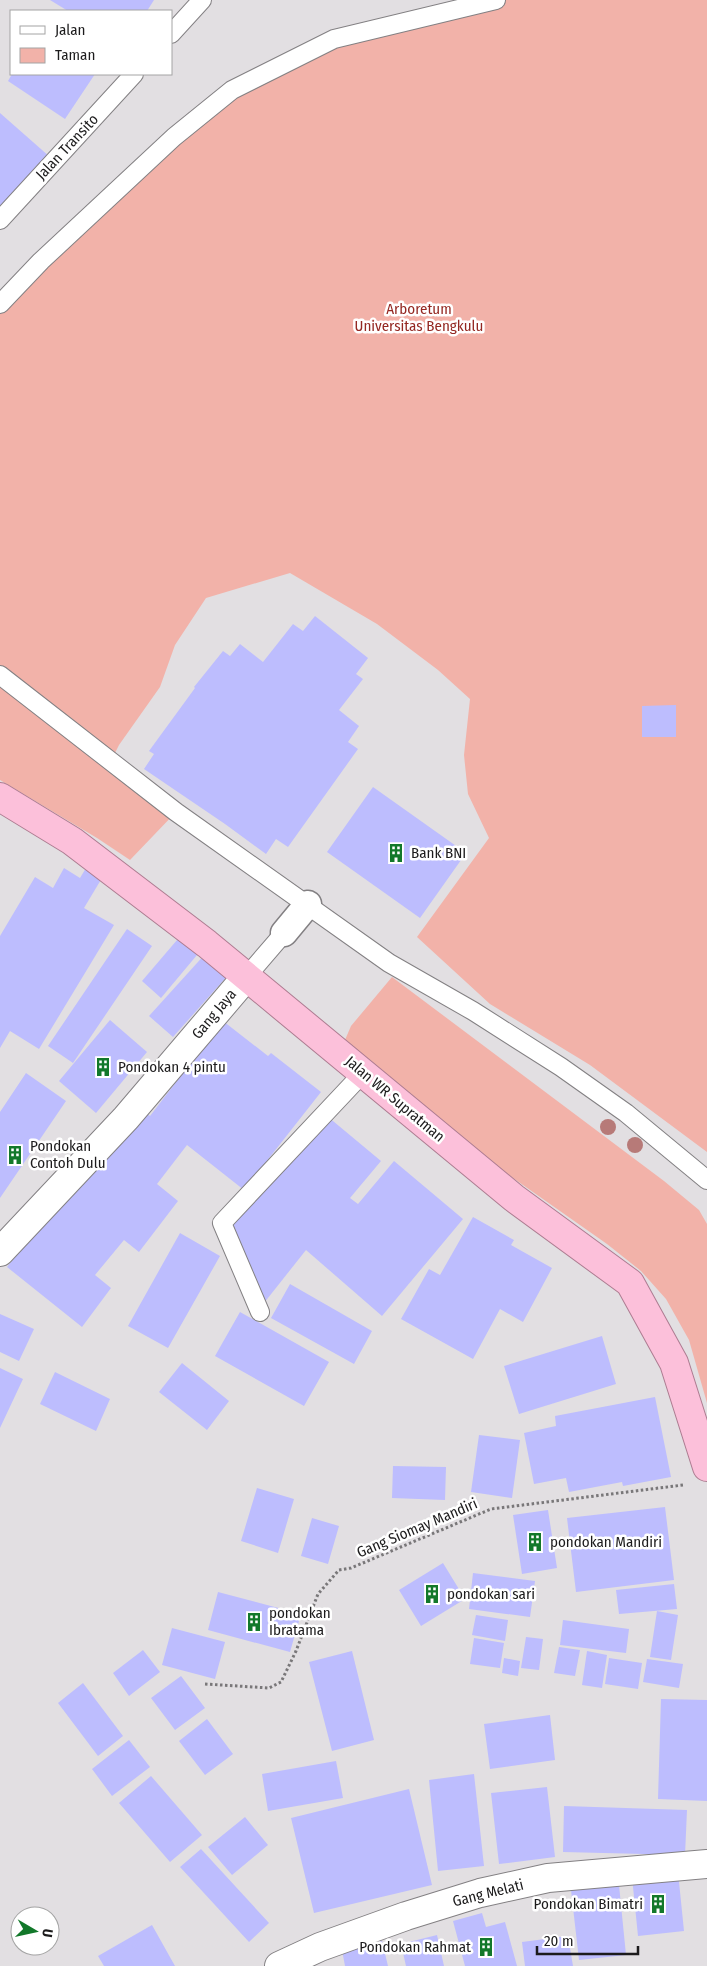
<svg xmlns="http://www.w3.org/2000/svg" width="707" height="1966" viewBox="0 0 707 1966" font-family="'Fira Sans Condensed',sans-serif">
<style>
.green{fill:#f2b2a9}
.building{fill:#bdbdfe}
.lines{fill:none;stroke-linecap:round;stroke-linejoin:round}
.service-casing{stroke:#838083;stroke-width:20}
.pedestrian-casing{stroke:#838083;stroke-width:29}
.minor-casing{stroke:#838083;stroke-width:30}
.trunk-casing{stroke:#ad7c91;stroke-width:30}
.path{stroke:#797779;stroke-width:3;stroke-dasharray:2.5 2.5;stroke-linecap:butt}
.service{stroke:#fff;stroke-width:18}
.pedestrian{stroke:#fff;stroke-width:26}
.minor{stroke:#fff;stroke-width:28}
.trunk{stroke:#fcc0da;stroke-width:28}
.tree{fill:#b77a78}
.labels{text-anchor:middle;stroke-width:5;stroke-linejoin:round;paint-order:stroke}
.street-label{font-size:15px;fill:#1c1b1c;stroke:#fff}
.park-label{font-size:15px;fill:#942822;stroke:#fff}
.poi-label{font-size:15px;fill:#1c1b1c;stroke:#fff;text-anchor:start}
</style>
<rect width="100%" height="100%" fill="#e2dfe2"/>
<path class="green" d="M496 0H707V1152L590 1065 490 1004 417 937 489 838 468 794 464 755 470 699 438 670 377 624 290 573 206 598 175 645 160 687 119 745 111 761 0 675V304L232 90 334 39Z
M0 685 176 812 130 860 97 838 0 780Z
M392 977 664 1181 699 1210 707 1224V1403L689 1340 666 1299 641 1271 607 1244 486 1159 345 1040 351 1026Z"/>
<path class="building" d="M50 0H154L147 11H68Z
M12 74H95L65 119 8 81Z
M0 113 50 157 0 214Z
M315 616 368 658 356 674 363 679 339 710 359 726 348 742 358 749 288 847 276 839 266 854 225 824 144 769 154 754 149 751 195 688 194 687 223 651 230 656 240 644 263 662 293 624 303 631Z
M676 705V737H642V706Z
M373 787 466 853 420 918 327 852Z
M64 868 80 878 86 868 102 878 84 908 114 925 39 1049 10 1031 0 1048V936L35 877 53 888Z
M127 929 152 946 73 1063 48 1046Z
M183 933 202 949 161 998 142 981Z
M207 952 230 973 173 1037 149 1016Z
M110 1020 147 1052 96 1113 59 1081Z
M223 1021 268 1056 271 1053 321 1092 244 1190 187 1145 157 1184 178 1201 139 1252 124 1240 95 1275 111 1288 82 1327 7 1267 65 1193 145 1112 150 1116Z
M26 1073 66 1101 0 1198V1112Z
M327 1116 381 1161 350 1198 358 1204 394 1161 463 1219 382 1316 306 1250 264 1303 231 1226Z
M473 1217 514 1240 511 1245 552 1268 523 1322 500 1309 473 1359 401 1319 429 1269 440 1275Z
M180 1233 220 1256 168 1348 128 1326Z
M290 1284 372 1331 354 1364 271 1318Z
M240 1312 329 1362 304 1406 215 1356Z
M0 1314 34 1329 19 1361 0 1352Z
M602 1336 616 1384 519 1414 504 1366Z
M182 1363 229 1401 207 1430 159 1392Z
M0 1368 23 1379 0 1428Z
M55 1372 110 1399 96 1431 40 1404Z
M655 1397 671 1477 623 1486 622 1482 569 1492 566 1478 534 1484 524 1433 556 1426 555 1416Z
M479 1435 520 1440 512 1498 471 1492Z
M393 1466 446 1467 445 1500 392 1498Z
M257 1488 294 1499 278 1553 241 1541Z
M665 1507 674 1580 576 1592 567 1518Z
M548 1510 557 1568 522 1574 513 1515Z
M312 1518 339 1526 328 1564 301 1556Z
M443 1563 465 1599 421 1626 399 1590Z
M473 1573 535 1581 530 1617 469 1609Z
M674 1584 677 1609 619 1614 616 1590Z
M218 1592 301 1614 290 1652 208 1630Z
M657 1611 678 1615 671 1660 650 1657Z
M476 1615 508 1620 505 1641 472 1635Z
M563 1620 629 1629 626 1653 560 1645Z
M172 1628 225 1642 215 1679 162 1665Z
M526 1637 543 1639 539 1670 521 1668Z
M474 1638 504 1643 500 1668 470 1664Z
M559 1647 580 1650 575 1676 554 1673Z
M143 1650 160 1672 129 1696 113 1673Z
M352 1651 374 1740 332 1751 309 1662Z
M587 1651 607 1655 602 1688 582 1685Z
M504 1658 520 1661 518 1676 502 1673Z
M609 1658 642 1663 638 1689 605 1684Z
M647 1659 683 1664 679 1688 643 1682Z
M181 1676 205 1708 175 1730 151 1698Z
M83 1683 123 1736 98 1756 58 1703Z
M661 1699 707 1700V1801L658 1799Z
M550 1715 555 1760 490 1769 484 1724Z
M207 1719 233 1754 205 1775 179 1741Z
M129 1740 150 1767 112 1796 92 1769Z
M336 1761 343 1798 268 1811 262 1774Z
M474 1774 484 1866 438 1871 429 1780Z
M151 1776 202 1835 170 1862 119 1803Z
M547 1787 555 1857 499 1864 491 1793Z
M409 1789 432 1885 314 1913 291 1818Z
M564 1806 687 1810 685 1855 563 1852Z
M245 1817 268 1845 232 1875 208 1847Z
M201 1849 269 1923 249 1942 180 1867Z
M678 1872 684 1931 638 1936 632 1877Z
M619 1885 626 1955 579 1960 571 1890Z
M482 1913 486 1927 505 1922 517 1966H465L453 1921Z
M152 1925 175 1966H104L98 1956Z
M437 1935 444 1966H406L401 1944Z
M568 1936 573 1966H525L522 1942Z
M382 1941 388 1966H345L342 1950Z"/>
<g class="lines">
<g class="service-casing">
<path id="service" d="M171 34 202 0
M0 220 134 74
M0 304 41 261 174 137 232 90 334 39 496 0
M0 675 176 812 389 963 473 1011 561 1067 626 1113 707 1180
M247 976 284 933
M260 1312 222 1223 363 1073"/>
</g>
<g class="pedestrian-casing">
<path id="pedestrian" d="M284 933 308 904"/>
</g>
<g class="minor-casing">
<path id="minor" d="M0 1252 126 1118 247 976
M279 1966 320 1947 406 1916 480 1893 548 1878 707 1864"/>
</g>
<g class="trunk-casing">
<path id="trunk" d="M0 797 72 841 207 944 514 1198 630 1283 674 1363 707 1467"/>
</g>
<path class="path" d="M205 1684 269 1688 281 1682 296 1651 318 1594 339 1570 351 1568 491 1509 683 1485"/>
<use href="#service" class="service"/>
<use href="#pedestrian" class="pedestrian"/>
<use href="#minor" class="minor"/>
<use href="#trunk" class="trunk"/>
</g>
<g class="tree">
<circle cx="608" cy="1127" r="8"/>
<circle cx="635" cy="1145" r="8"/>
</g>
<defs>
<g id="building-bare" transform="scale(1.5)"><path d="M-4-6H4V6H1V3H-1V6H-4ZM-2.5-4.3h1.7v1.8h-1.7ZM.8-4.3h1.7v1.8H.8ZM-2.5-1h1.7V.8h-1.7ZM.8-1h1.7V.8H.8Z" fill="#12782a" stroke="#fff" stroke-width="2.5" paint-order="stroke"/></g>
</defs>
<g fill-rule="evenodd">
<use href="#building-bare" x="396" y="853"/>
<use href="#building-bare" x="103" y="1067"/>
<use href="#building-bare" x="15" y="1155"/>
<use href="#building-bare" x="535" y="1542"/>
<use href="#building-bare" x="432" y="1594"/>
<use href="#building-bare" x="254" y="1622"/>
<use href="#building-bare" x="658" y="1904"/>
<use href="#building-bare" x="486" y="1947"/>
</g>
<g class="labels">
<g class="street-label">
<text transform="translate(67 147) rotate(-47)" y="5">Jalan Transito</text>
<text transform="translate(214 1014) rotate(-50)" y="5">Gang Jaya</text>
<text transform="translate(395 1099) rotate(40)" y="5">Jalan WR Supratman</text>
<text transform="translate(417 1528) rotate(-23)" y="5">Gang Siomay Mandiri</text>
<text transform="translate(488 1893) rotate(-14)" y="5">Gang Melati</text>
</g>
<g class="park-label">
<text x="419" y="314">Arboretum<tspan x="419" dy="17">Universitas Bengkulu</tspan></text>
</g>
<g class="poi-label">
<text x="411" y="858">Bank BNI</text>
<text x="118" y="1072">Pondokan 4 pintu</text>
<text x="30" y="1151">Pondokan<tspan x="30" dy="17">Contoh Dulu</tspan></text>
<text x="550" y="1547">pondokan Mandiri</text>
<text x="447" y="1599">pondokan sari</text>
<text x="269" y="1618">pondokan<tspan x="269" dy="17">Ibratama</tspan></text>
<text x="643" y="1909" text-anchor="end">Pondokan Bimatri</text>
<text x="471" y="1952" text-anchor="end">Pondokan Rahmat</text>
</g>
</g>
<rect x="10" y="10" width="162" height="65" fill="#ffffff" stroke="#a4a4a4"/>
<rect x="20" y="26" width="25" height="8" fill="#ffffff" stroke="#a4a4a4"/>
<text x="55" y="35" font-size="15" fill="#1c1b1c">Jalan</text>
<rect x="20" y="48" width="25" height="15" fill="#f2b2a9" stroke="#a4a4a4"/>
<text x="55" y="60" font-size="15" fill="#1c1b1c">Taman</text>
<g transform="translate(35 1931) rotate(99)"><circle r="24" fill="#ffffff" stroke="#a4a4a4"/>
<path d="M0-4L9 19L0 12L-9 19Z" fill="#12782a"/>
<text y="-8" font-size="14" font-weight="bold" text-anchor="middle" fill="#1c1b1c">U</text>
</g>
<path d="M537 1946v8h101v-8" fill="none" stroke="#1c1b1c" stroke-width="2.5"/>
<text x="544" y="1946" font-size="15" fill="#1c1b1c" stroke="#ffffff" stroke-width="4" paint-order="stroke">20 m</text>
</svg>
